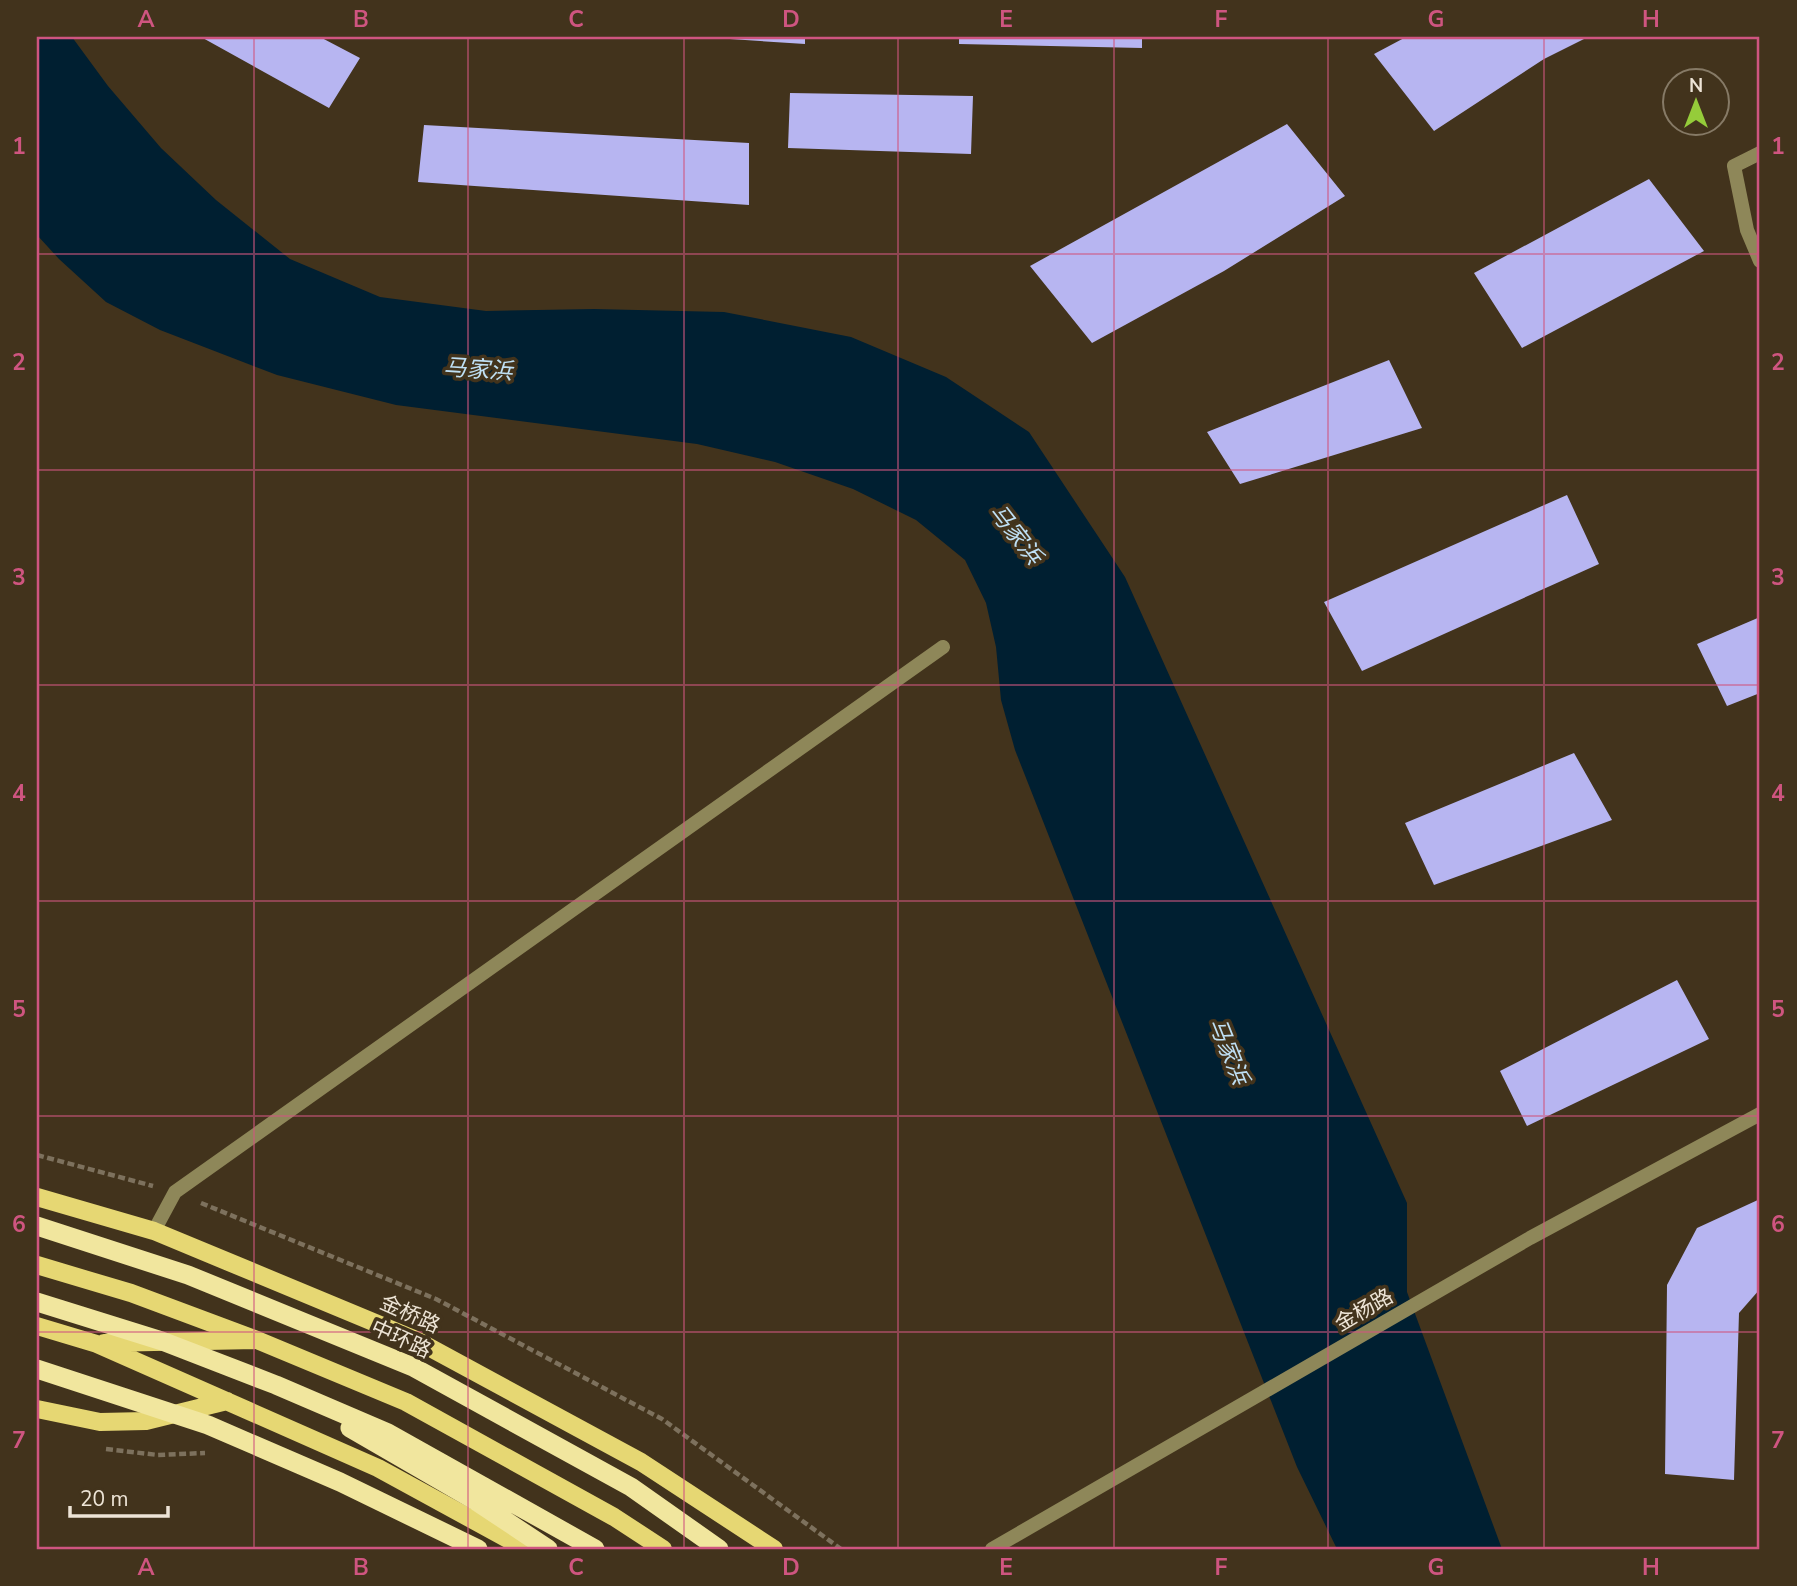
<svg xmlns="http://www.w3.org/2000/svg" width="1797" height="1586" viewBox="0 0 1797 1586" font-family="'Nunito Sans','Noto Sans SC',sans-serif">
<style>
.water{fill:#001f31}
.building{fill:#b7b5f1}
.lines{fill:none;stroke-linecap:round;stroke-linejoin:round}
.path{stroke:#7d715d;stroke-width:4.5;stroke-dasharray:7 3.5;stroke-linecap:butt}
.service{stroke:#8e8759;stroke-width:14}
.tertiary{stroke:#8e8759;stroke-width:14}
.primary{stroke:#e6d773;stroke-width:18}
.trunk{stroke:#f1e69e;stroke-width:19}
.grid{fill:none;stroke:#cf5580;stroke-width:2;stroke-opacity:0.55}
.labels{text-anchor:middle;stroke-width:7;stroke-linejoin:round;paint-order:stroke}
.street-label{font-size:21px;fill:#ede4d6;stroke:#42331c}
.water-label{font-size:23px;font-style:italic;fill:#bfe0f5;stroke:#42331c}
.neatline{fill:none;stroke:#cf5580;stroke-width:2.5}
.grid-label{font-size:23px;text-anchor:middle;font-weight:bold;fill:#cf5580}
</style>
<rect width="100%" height="100%" fill="#42331c"/>
<path class="water" d="M37 37H72L108 86 161 148 216 200 290 259 380 297 486 311 594 309 724 312 851 337 946 377 1029 432 1125 577 1407 1203V1292L1502 1549H1337L1297 1467 1015 750 1001 700 996 647 986 603 965 560 916 520 853 489 775 462 697 444 396 405 277 375 160 330 106 302 59 259 37 235Z"/>
<path class="building" d="M201 37H320L360 58 329 108Z
M730 37H805V44L730 39Z
M959 37H1142V48L959 44Z
M1406 37H1588L1544 59 1434 131 1374 54Z
M790 93 973 96 971 154 788 148Z
M1287 124 1345 196 1224 271 1092 343 1030 266Z
M424 125 749 143V205L418 182Z
M1649 179 1704 251 1522 348 1474 273Z
M1389 360 1422 428 1240 484 1207 432Z
M1567 495 1599 564 1362 671 1324 602Z
M1760 617V693L1727 706 1697 644Z
M1574 753 1612 820 1434 885 1405 823Z
M1677 980 1709 1039 1527 1126 1500 1071Z
M1760 1199V1289L1739 1313 1734 1480 1665 1474 1667 1285 1697 1228Z"/>
<g class="lines">
<path class="path" d="M37 1155 153 1186
M201 1203 436 1299 662 1419 841 1549
M106 1449 158 1455 205 1453"/>
<path class="service" d="M1760 153 1734 166 1747 230 1760 261
M154 1231 175 1192 943 647"/>
<path class="tertiary" d="M992 1549 1530 1238 1760 1114"/>
<path class="primary" d="M37 1197 154 1231 414 1339 641 1462 774 1549
M37 1265 131 1293 257 1340 104 1343
M37 1326 97 1344 378 1468 526 1549
M257 1340 406 1402 614 1517 663 1549
M37 1409 100 1422 146 1421 227 1401"/>
<path class="trunk" d="M37 1226 188 1275 413 1367 631 1487 719 1549
M37 1302 162 1341 276 1385 388 1433 595 1549
M37 1369 208 1425 340 1482 478 1549
M350 1428 476 1501 548 1549"/>
</g>
<path class="grid" d="M254 37V1549M468 37V1549M684 37V1549M898 37V1549M1114 37V1549M1328 37V1549M1544 37V1549M37 254H1760M37 470H1760M37 685H1760M37 901H1760M37 1116H1760M37 1332H1760"/>
<g class="labels">
<g class="street-label">
<text transform="translate(1364 1310) rotate(-30)" y="7">金杨路</text>
<text transform="translate(410 1314) rotate(24)" y="7">金桥路</text>
<text transform="translate(401 1339) rotate(24)" y="7">中环路</text>
</g>
<g class="water-label">
<text transform="translate(478 369) rotate(4)" y="8">马家浜</text>
<text transform="translate(1016 534) rotate(52)" y="8">马家浜</text>
<text transform="translate(1229 1051) rotate(68)" y="8">马家浜</text>
</g>
</g>
<rect width="1797" height="1586" fill="none" stroke="#42331c" stroke-width="77"/>
<g transform="translate(1696 102)"><circle r="33" fill="#42331c" stroke="#867a66" stroke-width="2"/>
<path d="M0-5L12 26L0 18L-12 26Z" fill="#95cc3a"/>
<text y="-10" font-size="19" font-weight="bold" text-anchor="middle" fill="#ede4d6">N</text>
</g>
<path d="M70 1506v10h98v-10" fill="none" stroke="#ede4d6" stroke-width="3.5"/>
<text x="80" y="1506" font-size="21" fill="#ede4d6" stroke="#42331c" stroke-width="5" paint-order="stroke">20 m</text>
<rect x="38" y="38" width="1720" height="1510" class="neatline"/>
<g class="grid-label">
<text x="146" y="27">A</text>
<text x="361" y="27">B</text>
<text x="576" y="27">C</text>
<text x="791" y="27">D</text>
<text x="1006" y="27">E</text>
<text x="1221" y="27">F</text>
<text x="1436" y="27">G</text>
<text x="1651" y="27">H</text>
<text x="19" y="154">1</text>
<text x="1778" y="154">1</text>
<text x="19" y="370">2</text>
<text x="1778" y="370">2</text>
<text x="19" y="585">3</text>
<text x="1778" y="585">3</text>
<text x="19" y="801">4</text>
<text x="1778" y="801">4</text>
<text x="19" y="1017">5</text>
<text x="1778" y="1017">5</text>
<text x="19" y="1232">6</text>
<text x="1778" y="1232">6</text>
<text x="19" y="1448">7</text>
<text x="1778" y="1448">7</text>
<text x="146" y="1575">A</text>
<text x="361" y="1575">B</text>
<text x="576" y="1575">C</text>
<text x="791" y="1575">D</text>
<text x="1006" y="1575">E</text>
<text x="1221" y="1575">F</text>
<text x="1436" y="1575">G</text>
<text x="1651" y="1575">H</text>
</g>
</svg>
